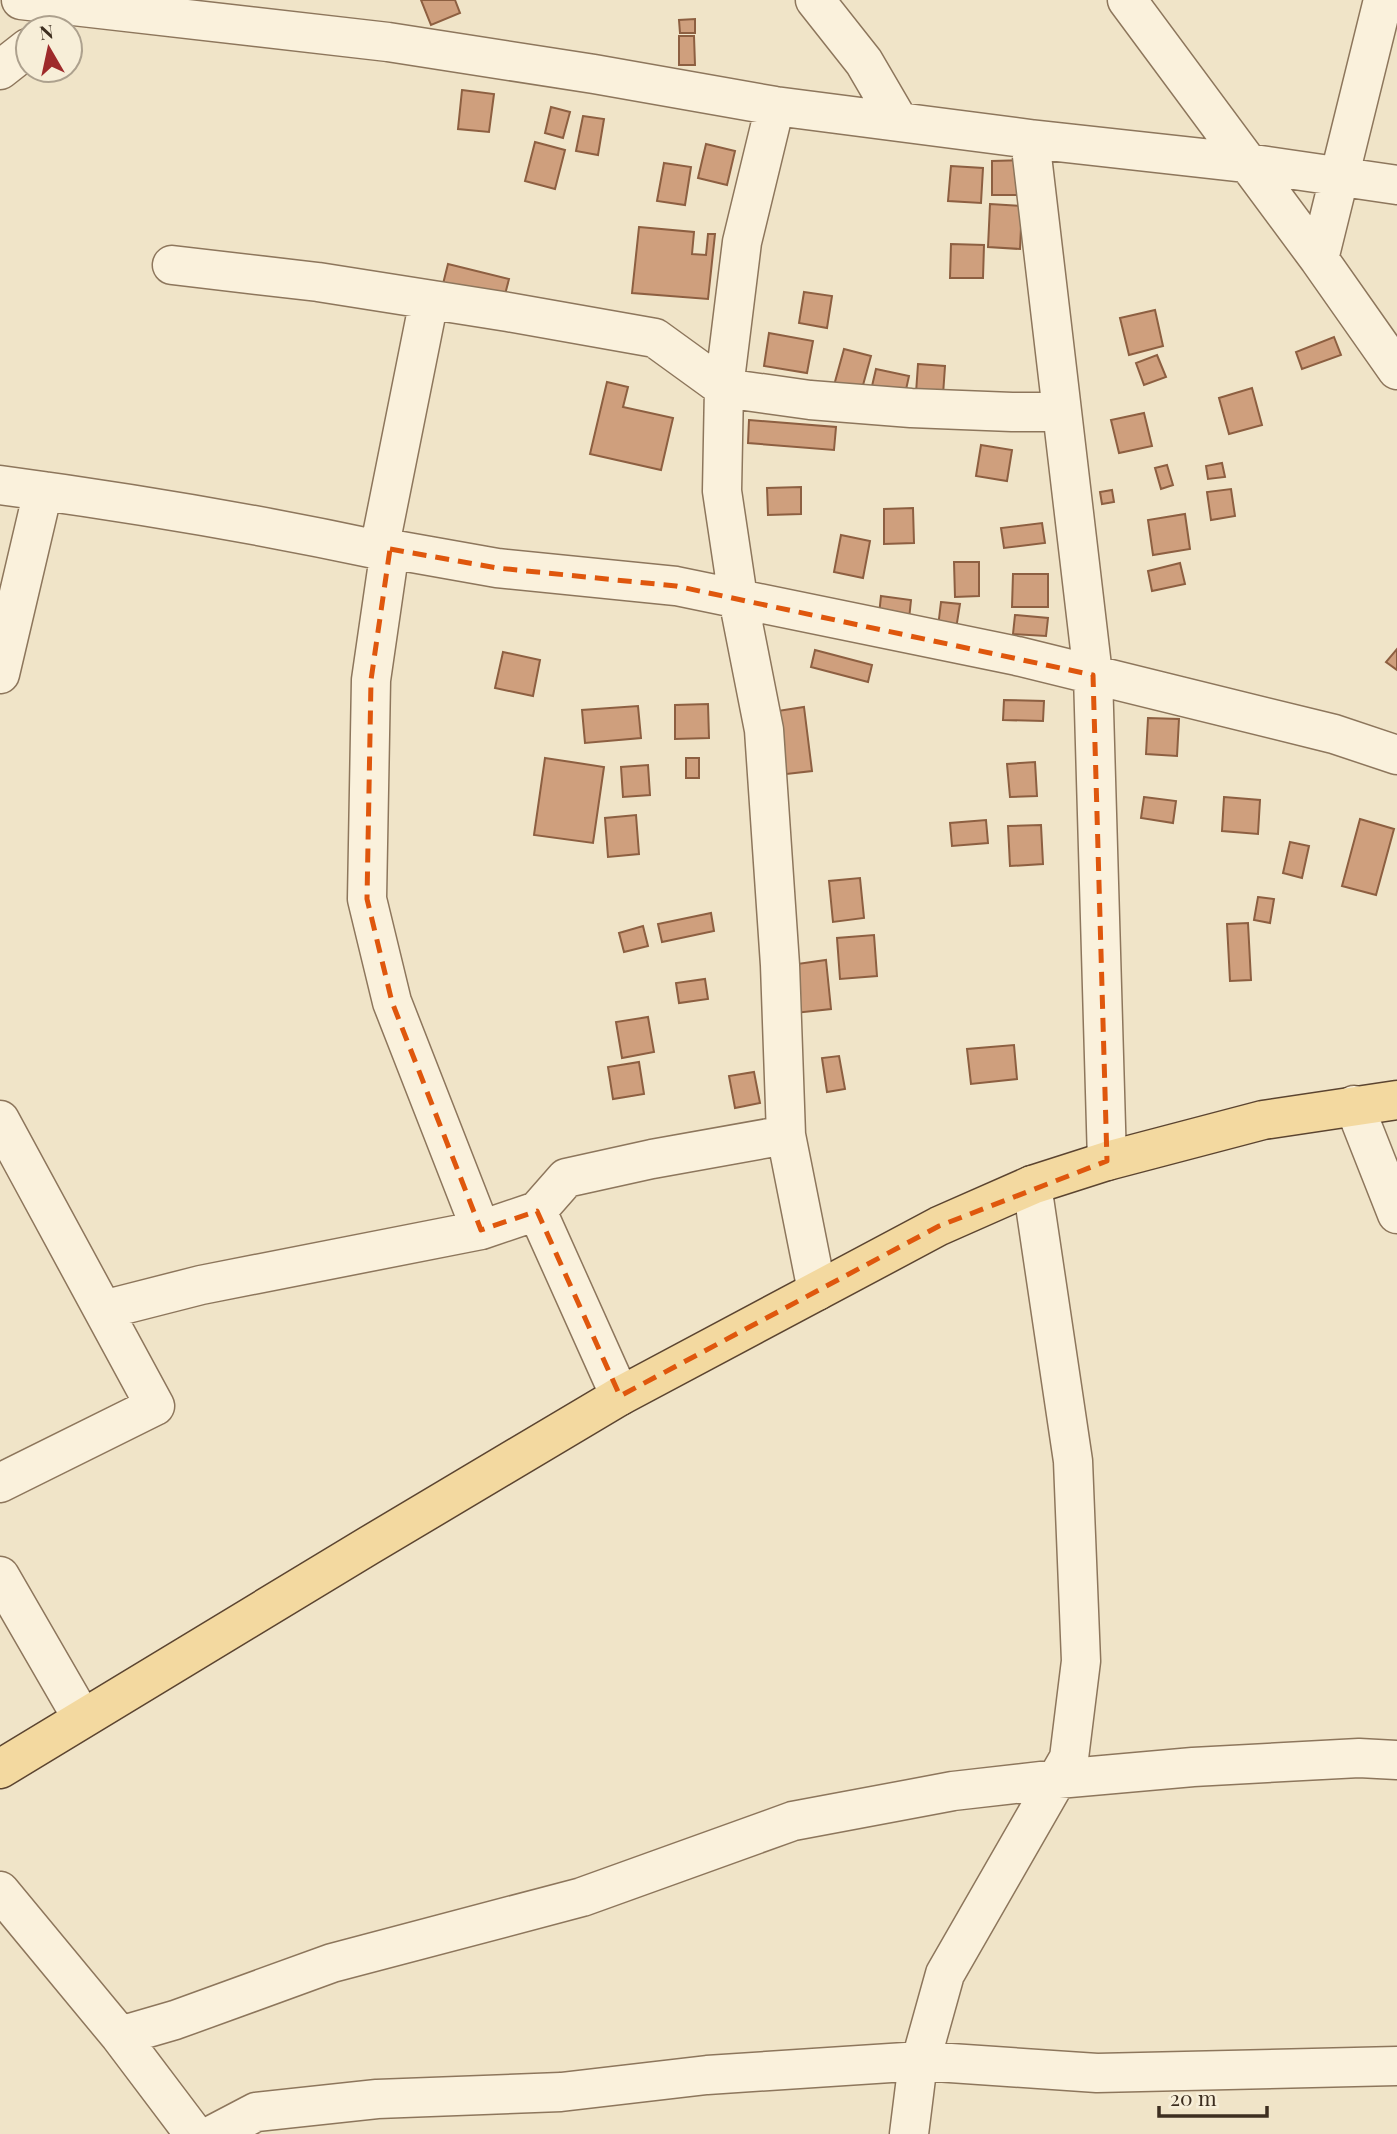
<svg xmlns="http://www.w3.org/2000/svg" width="1397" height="2134" viewBox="0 0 1397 2134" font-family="'Playfair Display',serif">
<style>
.building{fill:#cf9f7d;stroke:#8d5f41;stroke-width:2}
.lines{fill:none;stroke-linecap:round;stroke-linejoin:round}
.minor-casing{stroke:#8d765c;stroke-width:41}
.major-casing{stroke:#5b4430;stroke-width:41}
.minor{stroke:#faf1dc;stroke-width:38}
.major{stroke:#f3d9a0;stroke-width:38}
.marked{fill:none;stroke:#df570d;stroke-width:5;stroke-dasharray:14 9;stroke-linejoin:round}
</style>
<rect width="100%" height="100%" fill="#f0e4c8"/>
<path class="building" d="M421 0H455L460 13 431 25Z
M695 19V33H680L679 20Z
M679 36H694L695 65H679Z
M462 90 494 94 489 132 458 129Z
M551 107 570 112 563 138 545 133Z
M583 116 604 119 598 155 576 151Z
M535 142 565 150 555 189 525 181Z
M706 144 735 151 727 185 698 178Z
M1022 160V195H992V161Z
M664 163 691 167 685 205 657 201Z
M951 166 983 168 981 203 948 201Z
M990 204 1022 206 1020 249 988 247Z
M639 227 694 232 692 254 706 255 708 234H715L708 299 632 293Z
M951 244 984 245 983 278H950Z
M448 264 509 279 502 306 441 292Z
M804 292 832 296 827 328 799 323Z
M1155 310 1163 346 1129 355 1120 318Z
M769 333 813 341 807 373 764 366Z
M1334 337 1341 355 1302 369 1296 352Z
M844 349 871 356 860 396 833 389Z
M1157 355 1166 377 1144 385 1136 363Z
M918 364 945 366 943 395 916 393Z
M876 369 909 376 905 394 872 386Z
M607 382 628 387 623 407 673 418 661 470 590 454Z
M1252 388 1262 425 1229 434 1219 398Z
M1144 413 1152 446 1119 453 1111 420Z
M749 420 836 427 834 450 748 443Z
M981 445 1012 450 1007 481 976 476Z
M1222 463 1225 477 1208 479 1206 466Z
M1167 465 1173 485 1161 489 1155 468Z
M801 487V514L768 515 767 488Z
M1231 489 1235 516 1211 520 1207 492Z
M1112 490 1114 502 1102 504 1100 492Z
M913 508 914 543 884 544V509Z
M1185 514 1190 549 1153 555 1148 520Z
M1042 523 1045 543 1004 548 1001 528Z
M841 535 870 541 863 578 834 572Z
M954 562H979V596L955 597Z
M1180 563 1185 584 1152 591 1148 571Z
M1013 574H1048V607H1012Z
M881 596 911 600 909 619 879 615Z
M941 602 960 604 956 629 938 627Z
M1015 615 1048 618 1046 636 1013 634Z
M1397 649V670L1386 662Z
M815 650 872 665 868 682 811 667Z
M503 652 540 660 533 696 495 688Z
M1004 700 1044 701 1043 721 1003 720Z
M708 704 709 738 675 739V705Z
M638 706 641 738 585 743 582 710Z
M804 707 812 771 778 775 771 712Z
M1148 718 1179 719 1177 756 1146 754Z
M545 758 604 767 593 843 534 835Z
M686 758H699V778H686Z
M1035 762 1037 796 1010 797 1007 764Z
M648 765 650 795 623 797 621 767Z
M1144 797 1176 801 1173 823 1141 818Z
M1224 797 1260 800 1258 834 1222 831Z
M636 815 639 854 608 857 605 818Z
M1360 819 1394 829 1376 895 1342 886Z
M986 820 988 843 952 846 950 823Z
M1041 825 1043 864 1010 866 1008 826Z
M1290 842 1309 846 1302 878 1283 873Z
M860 878 864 918 833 922 829 881Z
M1258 897 1274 899 1270 923 1254 920Z
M711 913 714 931 662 942 658 924Z
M1248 923 1251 980 1230 981 1227 924Z
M643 926 648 946 624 952 619 933Z
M874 935 877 976 840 979 837 938Z
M826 960 831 1009 795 1013 790 965Z
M705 979 708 999 679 1003 676 983Z
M648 1017 654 1052 622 1058 616 1022Z
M1014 1045 1017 1079 971 1084 967 1049Z
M839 1056 845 1089 827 1092 822 1058Z
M639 1062 644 1094 613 1099 608 1067Z
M754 1072 760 1103 735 1108 729 1076Z"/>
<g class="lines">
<g class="minor-casing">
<path id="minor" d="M21 0 388 42 594 74 775 106 1030 139 1247 163 1397 185
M815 0 864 62 899 122
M1127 0 1319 259 1397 370
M0 70 28 48
M775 106 742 242 724 388 722 491 738 598 764 730 780 965 786 1135 817 1291
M1030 139 1093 675 1107 1161
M1319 259 1383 0
M172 265 318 282 508 312 655 338 724 388 810 400 911 408 1012 412H1062
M0 485C127 502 253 523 379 550L390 549 497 568 676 586 1017 656 1334 734 1397 755
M390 549 371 680 367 899 392 1002 481 1230
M379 550 429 300
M0 674 43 491
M1354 1105 1397 1214
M0 1120 155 1406 0 1483
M537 1211 620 1396
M103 1310 201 1285 481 1230 537 1211 566 1178 652 1159 786 1135
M0 1576 82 1718
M0 1891 120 2036 194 2134
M120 2036 175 2020 332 1963 582 1897 793 1821 953 1791 1058 1779 1193 1767 1359 1758 1397 1760
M214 2134 256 2112 377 2099 561 2092 707 2075 921 2061 1097 2073 1397 2066
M909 2134 916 2078 945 1974 1069 1758 1081 1661 1073 1461 1032 1185"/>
</g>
<g class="major-casing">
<path id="major" d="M0 1769 368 1546 620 1396 939 1226 1032 1185 1107 1161 1263 1120 1397 1100"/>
</g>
<use href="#minor" class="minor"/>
<use href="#major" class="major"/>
</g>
<path class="marked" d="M390 549 497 568 676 586 1093 675 1107 1161 939 1226 620 1396 537 1211 481 1230 392 1002 367 899 371 680Z"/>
<g transform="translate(49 49) rotate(351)"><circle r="33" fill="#f7eed8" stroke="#ada18e" stroke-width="2"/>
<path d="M0-5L12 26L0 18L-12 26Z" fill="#9e2a2b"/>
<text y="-10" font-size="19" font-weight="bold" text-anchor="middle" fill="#3d2e20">N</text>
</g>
<path d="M1159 2106v10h108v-10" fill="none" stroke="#3d2e20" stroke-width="3.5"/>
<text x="1170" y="2106" font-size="21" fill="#3d2e20" stroke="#f7eed8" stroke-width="5" paint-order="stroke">20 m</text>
</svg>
